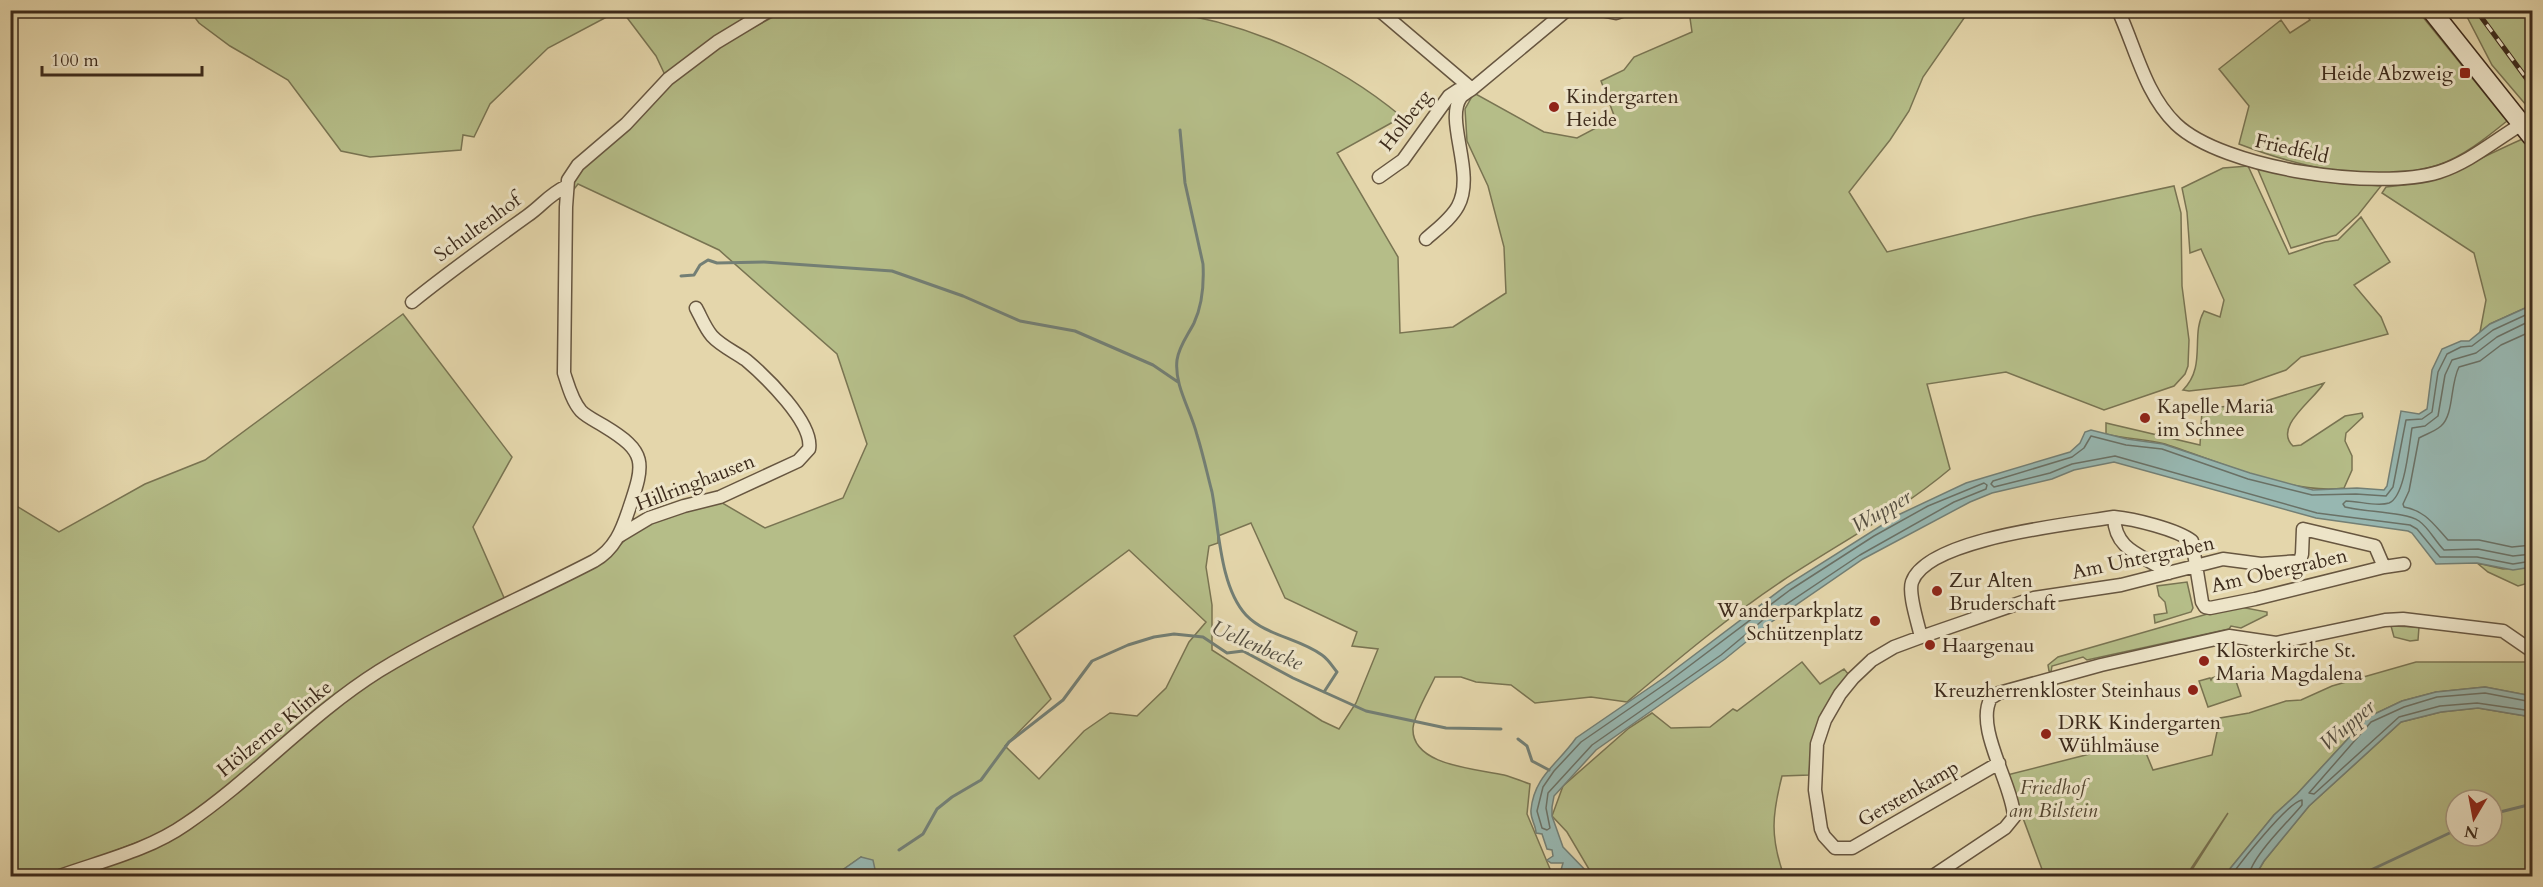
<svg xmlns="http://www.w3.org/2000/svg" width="2543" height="887" viewBox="0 0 2543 887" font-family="Cardo,serif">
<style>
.green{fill:#b5bd88;stroke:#797452;stroke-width:1.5;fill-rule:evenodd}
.water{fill:#97b7b1;stroke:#737f75;stroke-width:1.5}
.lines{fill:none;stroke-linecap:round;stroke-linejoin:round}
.shore{stroke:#6a7166;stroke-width:1.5}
.stream{stroke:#737f75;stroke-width:3}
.street-casing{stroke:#675640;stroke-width:15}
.secondary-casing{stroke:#3d2b1c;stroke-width:21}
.street{stroke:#ede4c8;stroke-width:12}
.secondary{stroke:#ede4c8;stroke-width:18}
.rail-casing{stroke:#3d2b1c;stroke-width:5}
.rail{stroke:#ede4c8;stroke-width:3;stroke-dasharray:9;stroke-linecap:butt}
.poi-dot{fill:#8f2418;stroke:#ede4c8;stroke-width:2}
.labels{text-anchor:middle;stroke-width:6;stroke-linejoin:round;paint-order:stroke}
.poi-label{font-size:20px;fill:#3d2b1c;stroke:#ede4c8;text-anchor:start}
.street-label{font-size:20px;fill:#3d2b1c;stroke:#ede4c8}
.park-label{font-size:20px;font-style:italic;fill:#554832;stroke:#ede4c8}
.water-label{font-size:21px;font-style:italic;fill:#544e41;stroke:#ede4c8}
</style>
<rect width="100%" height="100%" fill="#e4d6ab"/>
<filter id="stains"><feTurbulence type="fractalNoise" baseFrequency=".00333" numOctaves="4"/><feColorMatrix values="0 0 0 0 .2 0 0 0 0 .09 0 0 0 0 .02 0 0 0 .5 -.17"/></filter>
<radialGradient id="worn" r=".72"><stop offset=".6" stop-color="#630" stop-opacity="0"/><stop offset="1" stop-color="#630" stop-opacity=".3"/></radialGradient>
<path class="green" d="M190 11H618L548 48 490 104 474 137 463 135 461 150 370 157 341 151 288 80 230 46 199 23Z
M622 11H761L665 75 656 56Z
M784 11H1161C1247 22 1335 61 1402 117L1337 153 1398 257 1400 333 1453 327 1506 293 1504 247 1488 186 1467 141 1465 109 1474 93 1544 132 1577 138 1615 118 1601 81 1624 70 1634 57 1692 32 1689 11H1969L1923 77 1909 111 1890 140 1849 192 1887 252 2034 216 2174 186 2181 213 2182 286 2189 340 2188 366 2185 374 2174 386 2104 410 2006 372 1927 384 1950 469C1899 512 1838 544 1782 581 1728 617 1677 660 1627 702L1591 697 1535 703 1511 685 1476 682 1461 677H1435C1429 690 1414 715 1413 728 1411 766 1478 769 1504 775 1512 777 1521 781 1530 784L1527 814 1553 876H875L876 874 861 857 834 876H75L145 850 382 674 611 554 629 536 650 521 719 501 765 528 843 498 867 444 837 354 719 250 578 184 571 193 572 183 580 168 675 79 721 45ZM1251 523 1285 598 1357 632 1352 646 1378 649 1356 703 1339 729 1322 721 1212 650V605L1206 567 1209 546 1218 543V536ZM1129 550 1206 622 1189 642 1166 688 1137 716 1110 713 1084 731 1039 779 1005 746 1051 699 1014 636Z
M2303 11H2418L2507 121C2486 138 2464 156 2438 165 2375 186 2299 167 2239 144L2249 106 2219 69 2281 20 2290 33 2310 20Z
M2464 11H2532V112L2492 65Z
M2532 135V305L2490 324 2480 332 2486 300 2474 253 2382 193 2386 187C2445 183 2480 156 2532 135Z
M2256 165 2333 182 2381 186 2358 215 2336 235 2291 248Z
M2248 166 2289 254 2325 242 2338 240 2361 217 2390 262 2354 285 2381 317 2388 334 2301 357 2286 370 2243 385 2189 391 2183 390C2207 366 2190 336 2204 311L2220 317 2224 300 2201 249 2190 253 2187 212 2182 188 2223 168Z
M403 314 512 457 473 527 505 600 434 636 170 830 48 876H11L10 502 59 532 145 484 205 460Z
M2324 383C2313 401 2273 427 2293 446L2301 445 2345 416 2362 413 2363 417 2346 433 2345 441 2352 456V470L2344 488C2287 495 2219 461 2165 444 2147 439 2125 439 2106 434V423L2200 445 2202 410 2207 408 2256 404Z
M2477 563 2503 569 2532 567V582L2518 586 2488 572Z
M2187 582 2193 608 2191 612 2155 623 2154 615 2167 613 2165 602 2159 596 2157 586Z
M2235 606 2267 612V615L2241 628 2231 626 2229 629 2087 660 2083 657 2052 666 2051 672 2049 671 2048 665 2058 657Z
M2391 626 2419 627 2418 640 2410 641 2394 637Z
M2532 659V696L2485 687 2436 692 2402 701 2368 717 2297 794 2274 815 2224 876H2188L2228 813 2186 876H2035L2043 872 2007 775 2141 741 2153 770 2212 755 2220 718 2249 713 2286 701 2301 700 2332 686 2416 662H2532Z
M1802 662 1820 684 1844 669 1849 675 1811 751 1809 775 1782 776C1772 815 1770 837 1784 876H1593L1567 832 1552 816 1563 786 1629 728 1652 713 1671 728 1710 727 1733 709 1737 711Z
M2233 672 2241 696 2208 707 2199 681 2210 678 2211 680 2212 678Z
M2478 708 2532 717V876H2255L2264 861 2309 806 2401 722 2441 712ZM2456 800H2492V836H2456Z"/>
<path class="water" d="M2532 305V567L2513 570 2477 563 2436 564 2412 533 2408 531 2316 518 2114 462 2074 470 2052 479 1992 493 1970 502 1863 559 1767 625 1725 659 1596 750 1554 796 1552 807V816L1563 847 1591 876H1571L1561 870 1563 863H1551L1547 860 1553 856 1552 850 1547 849 1542 834 1536 833C1536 825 1530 819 1531 810 1534 776 1558 764 1576 738L1665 677 1787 585 1898 515 1966 483 2070 452 2080 443 2085 432 2091 430 2127 439 2163 444 2250 473 2313 490 2357 488 2384 490 2387 486 2401 411 2419 414 2427 409 2432 370 2442 349 2461 341H2469L2490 324Z
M2485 687 2532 696V717L2478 708 2441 712 2401 722 2309 806 2264 861 2255 876H2224L2274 815 2297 794 2368 717 2402 701 2436 692Z
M861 857 873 860 876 874 875 876H834Z"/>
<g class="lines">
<path class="shore" d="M2532 312 2493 330 2472 346 2461 347 2447 354 2438 372 2432 412 2422 419 2406 420 2393 487 2386 496 2356 494 2312 495 2248 479 2162 449 2126 445 2091 436 2084 448 2072 457 1993 481 1991 484 1994 487 2050 473 2072 464 2115 456 2317 513 2410 525 2417 529 2440 557H2477L2513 564 2532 561
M2532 320 2497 337 2476 353 2452 360 2445 375 2438 416 2425 426 2412 428C2409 445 2405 497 2389 503 2377 507 2359 501 2346 501L2343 504 2345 507C2364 512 2406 512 2419 521 2429 528 2435 541 2444 550L2478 549 2513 556 2532 554
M2532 331 2501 345 2480 361 2459 367C2450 384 2454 415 2441 426 2434 432 2426 434 2419 438L2409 491 2403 504 2404 507C2426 511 2434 525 2448 540H2479L2512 547 2532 545
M1984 483 1987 485 1986 489 1954 502 1860 555 1763 620 1721 655 1592 745 1548 793 1546 808 1550 828 1547 830 1542 828 1537 811 1543 787 1554 771 1581 742 1668 682 1790 590 1874 536 1928 506Z
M2532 702 2485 693 2437 697 2404 707 2371 722 2309 793 2314 794 2399 717 2440 706 2477 703 2532 711
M2231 876C2241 862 2288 802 2302 800V805C2289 821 2251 857 2249 876"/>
<path class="stream" d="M1180 130 1185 183 1203 264C1204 283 1202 306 1194 323 1188 335 1179 346 1177 360 1174 386 1191 410 1197 435 1203 454 1207 473 1212 492 1219 529 1220 587 1246 615 1266 636 1299 638 1322 655 1328 659 1333 667 1337 672L1324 692
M681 276 694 275 700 265 708 260 717 263 764 262 892 271 963 296 1020 321 1075 331 1153 365 1178 382
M1518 739 1527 746 1532 761 1549 770
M2492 814 2532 804
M899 850 923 834 937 809 952 797 981 780 1009 742 1063 700 1092 661 1128 645 1154 637 1174 634 1203 637 1227 653 1243 651 1293 678 1366 711 1446 728 1501 729
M2358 876 2456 830"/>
<g class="street-casing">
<path id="street" d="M1379 10 1472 89 1567 10
M1601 10 1616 13 1625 10
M2118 10C2136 49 2145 94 2176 124 2223 169 2378 191 2439 172 2470 162 2495 140 2522 124
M1379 177 1403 160 1449 96 1458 90 1471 89
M1426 239C1437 229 1451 219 1458 206 1476 173 1444 120 1461 97 1464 94 1469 91 1472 89
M412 302C449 272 488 244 527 216 543 205 548 195 567 186
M2114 517C2115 552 2144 555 2169 573
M619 536 649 518 684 506 720 497 798 461 809 449C814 423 765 376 746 360 735 352 721 346 712 336 705 328 701 317 696 308
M1921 637C1918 623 1908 594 1912 582 1927 538 2072 524 2114 517 2134 519 2176 529 2192 541L2202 602 2205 607 2210 608 2255 599 2384 567 2404 564
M1999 763 1852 848H1835L1824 836 1821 829 1815 790 1817 744 1825 720 1840 694 1853 678 1872 660 1894 647 1921 637 2034 598 2121 585 2223 559 2261 564 2300 561 2302 554 2303 529 2375 546 2384 567
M60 876C102 861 149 850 186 824 254 778 309 715 379 671 448 629 523 598 594 561 615 549 622 530 629 509 645 462 647 452 604 426 596 421 587 417 581 411 572 401 568 385 564 373L566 207 568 180 578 165 626 124 668 79 717 42 770 10
M1933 876 2005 828 2014 817C2013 785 1974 727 1991 698L1999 693 2101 665 2229 636 2276 643 2385 620 2403 619 2503 631 2532 651"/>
</g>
<g class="secondary-casing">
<path id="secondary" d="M2431 10 2532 137"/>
</g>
<use href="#street" class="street"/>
<use href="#secondary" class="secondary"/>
<g class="rail-casing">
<path id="rail" d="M2476 10 2532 86"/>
</g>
<use href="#rail" class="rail"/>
</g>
<g class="poi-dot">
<rect x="2459" y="67" width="12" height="12" rx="3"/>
<circle cx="1554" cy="107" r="6"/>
<circle cx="2145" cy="418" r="6"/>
<circle cx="1937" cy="591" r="6"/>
<circle cx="1875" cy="621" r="6"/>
<circle cx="1930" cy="645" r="6"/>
<circle cx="2204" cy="661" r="6"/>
<circle cx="2193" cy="690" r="6"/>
<circle cx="2046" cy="734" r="6"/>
</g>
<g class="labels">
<g class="poi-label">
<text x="2453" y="80" text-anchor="end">Heide Abzweig</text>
<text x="1566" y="103">Kindergarten<tspan x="1566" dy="23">Heide</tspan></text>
<text x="2157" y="413">Kapelle Maria<tspan x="2157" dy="23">im Schnee</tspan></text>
<text x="1949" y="587">Zur Alten<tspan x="1949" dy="23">Bruderschaft</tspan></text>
<text x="1863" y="617" text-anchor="end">Wanderparkplatz<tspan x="1863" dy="23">Schützenplatz</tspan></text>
<text x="1942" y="652">Haargenau</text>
<text x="2216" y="657">Klosterkirche St.<tspan x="2216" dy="23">Maria Magdalena</tspan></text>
<text x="2181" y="697" text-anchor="end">Kreuzherrenkloster Steinhaus</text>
<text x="2058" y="729">DRK Kindergarten<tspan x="2058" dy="23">Wühlmäuse</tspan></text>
</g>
<g class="street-label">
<text transform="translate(1405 120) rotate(-52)" y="7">Holberg</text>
<text transform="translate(2292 148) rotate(13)" y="7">Friedfeld</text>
<text transform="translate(477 227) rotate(-36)" y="7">Schultenhof</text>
<text transform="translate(695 482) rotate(-21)" y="7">Hillringhausen</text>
<text transform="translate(2143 557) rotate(-12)" y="7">Am Untergraben</text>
<text transform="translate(2279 570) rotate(-13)" y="7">Am Obergraben</text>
<text transform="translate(274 728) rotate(-39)" y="7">Hölzerne Klinke</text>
<text transform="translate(1908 793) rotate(-30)" y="7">Gerstenkamp</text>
</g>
<g class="park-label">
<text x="2053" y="794">Friedhof<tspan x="2053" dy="23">am Bilstein</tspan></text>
</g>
<g class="water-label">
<text transform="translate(1881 511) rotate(-30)" y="7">Wupper</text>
<text transform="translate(1257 645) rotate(23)" y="7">Uellenbecke</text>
<text transform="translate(2347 725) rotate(-41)" y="7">Wupper</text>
</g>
</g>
<rect width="2543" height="887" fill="none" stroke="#e4d6ab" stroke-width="36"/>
<rect x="12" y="12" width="2519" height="863" fill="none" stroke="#3d2b1c" stroke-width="3"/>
<rect x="18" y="18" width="2507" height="851" fill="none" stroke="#3d2b1c" stroke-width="1.5"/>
<g transform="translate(2474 818) rotate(190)"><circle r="28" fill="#ede4c8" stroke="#a79a83" stroke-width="1.5"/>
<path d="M0-4.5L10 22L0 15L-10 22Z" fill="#8f2418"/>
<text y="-9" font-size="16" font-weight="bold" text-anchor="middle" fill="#3d2b1c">N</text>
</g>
<path d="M42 66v9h160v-9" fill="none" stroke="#3d2b1c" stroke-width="3"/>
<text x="51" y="66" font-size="18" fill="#3d2b1c" stroke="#ede4c8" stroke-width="4.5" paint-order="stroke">100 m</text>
<rect width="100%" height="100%" filter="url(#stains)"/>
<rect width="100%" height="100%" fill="url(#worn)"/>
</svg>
